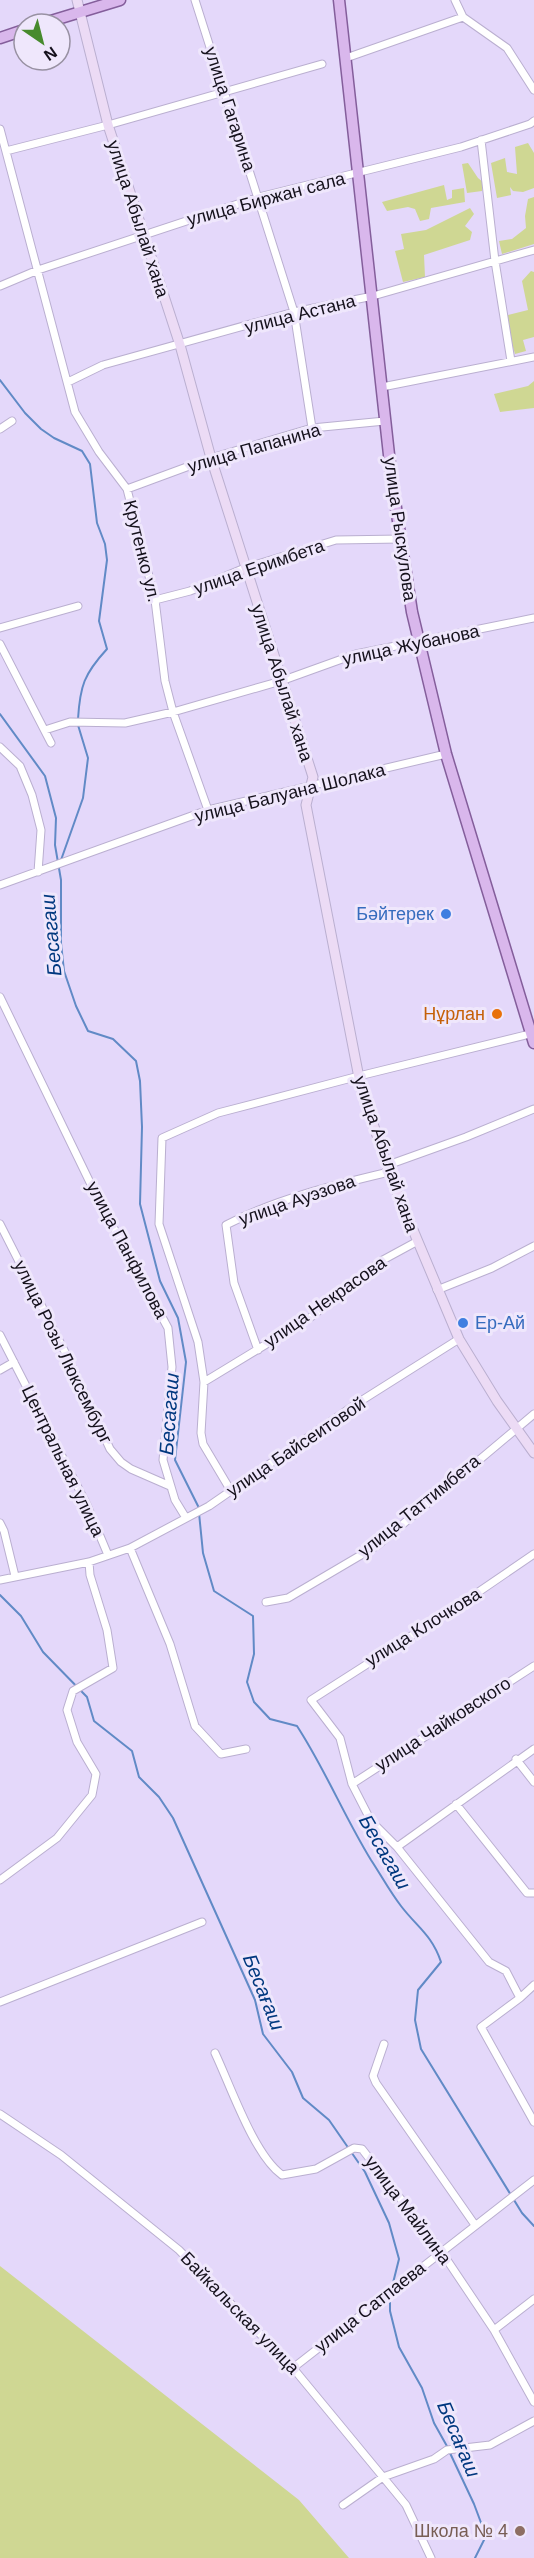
<svg xmlns="http://www.w3.org/2000/svg" width="534" height="2558" viewBox="0 0 534 2558" font-family="Arial,sans-serif">
<style>
.green{fill:#cfd793}
.lines{fill:none;stroke-linecap:round;stroke-linejoin:round}
.stream{stroke:#618ac6;stroke-width:2}
.street-casing{stroke:#baafd0;stroke-width:9}
.secondary-casing{stroke:#baafd0;stroke-width:11}
.primary-casing{stroke:#845e9b;stroke-width:13}
.street{stroke:#fff;stroke-width:7}
.secondary{stroke:#ecdbf5;stroke-width:9}
.primary{stroke:#d9b7ec;stroke-width:10}
.shop-dot{fill:#3f7fe0;stroke:#efe7fc;stroke-width:2}
.food-dot{fill:#e8710a;stroke:#efe7fc;stroke-width:2}
.education-dot{fill:#8d6e63;stroke:#efe7fc;stroke-width:2}
.labels{text-anchor:middle;stroke-width:6;stroke-linejoin:round;paint-order:stroke}
.street-label{font-size:18px;fill:#15111c;stroke:#efe7fc}
.shop-label{font-size:18px;fill:#366cbe;stroke:#efe7fc;text-anchor:end}
.food-label{font-size:18px;fill:#c56008;stroke:#efe7fc;text-anchor:end}
.education-label{font-size:18px;fill:#785e54;stroke:#efe7fc;text-anchor:end}
.water-label{font-size:20px;font-style:italic;fill:#01387f;stroke:#efe7fc}
</style>
<rect width="100%" height="100%" fill="#e4d8fa"/>
<path class="green" d="M528 143 534 153V188L523 192 513 191 510 187 511 195 497 198 491 163 505 158 507 172 517 174 515 147Z
M468 163 478 178 483 182 482 191 467 193 462 164Z
M444 185 447 200 452 198V190L464 188 465 202 431 208 429 219 420 221 415 209 408 207 387 211 382 202Z
M534 197V244L502 254 499 241 512 239 526 228 525 216 528 199Z
M470 208 474 214 465 226 472 232 470 240 424 255 425 277 403 282 395 251 404 249 401 234 426 230Z
M531 271 534 272V337L523 340 526 351 515 354 504 316 528 310 522 281Z
M534 381V408L500 412 494 394 528 386Z
M0 2266 299 2500 349 2558H0Z"/>
<g class="lines">
<path class="stream" d="M0 380 25 413 41 429 54 438 82 451 90 464 97 523 105 544 107 560 99 621 107 649C84 674 80 686 78 719
M0 714 45 776 56 818 55 845 61 880V943L64 971 76 1006 88 1031 113 1039 136 1061 140 1081 142 1127 140 1204 160 1281 178 1318 186 1362 175 1460 199 1508
M61 860 83 798 88 758 78 725
M199 1513 203 1553 214 1591 253 1616 254 1654 247 1682 254 1702 270 1719 297 1726C325 1769 344 1816 371 1860 381 1875 390 1892 401 1906 417 1927 432 1935 441 1962L418 1990 415 2020 421 2049 522 2213 534 2226
M0 1595 21 1616 43 1652 87 1697 94 1721 132 1751 139 1777 159 1797 173 1818 255 2000 263 2034 292 2072 303 2098 329 2120 365 2172 389 2223 399 2259 392 2287
M390 2295V2311L399 2347 422 2388 434 2423 448 2448
M450 2453 474 2504 486 2536 475 2558"/>
<g class="street-casing">
<path id="street" d="M195 0 294 312 312 428
M455 0 463 17 507 48 534 90
M346 58 463 17
M0 129 75 412 99 452 127 489 155 600 165 681 173 712 208 810
M481 140 495 261 511 361
M6 151 108 125 322 64
M0 286 38 270 259 197 461 147 530 124 534 121
M68 382 103 365 294 312 373 296 534 250
M382 387 534 357
M0 429 12 421
M127 489 211 458 312 428 385 421
M155 600 190 591 245 568 336 540 401 539
M0 628 78 606
M0 644 51 743
M45 730 70 722 125 723 173 712 281 681 356 654 534 618
M0 747 20 766 32 795 41 830 38 872
M0 885 208 810 446 754
M0 997 98 1199 168 1328 172 1367 163 1460 175 1500 186 1518
M388 1165 466 1137 534 1109
M0 1224 68 1358 110 1449 121 1462 131 1469 170 1486
M437 1290 492 1268 534 1246
M0 1335 87 1505 108 1555
M258 1350 234 1283 226 1225C276 1199 334 1185 389 1172
M0 1370 14 1362
M204 1382 311 1317 381 1261 416 1242
M231 1491 203 1444 201 1433 204 1382 198 1342 159 1224 162 1138 218 1113 359 1076 534 1033
M0 1523 4 1531 15 1576
M130 1548 170 1644 195 1726 221 1754 246 1749
M534 1554 458 1606 311 1700 340 1738 352 1784 371 1821 397 1847 489 1962 506 1971 520 1998 481 2027 534 2122
M0 1580 89 1562 130 1548 209 1506 356 1404 459 1339
M266 1602 288 1598 378 1545 534 1414
M516 1759 534 1782
M352 1784 534 1666
M456 1804 527 1893H534
M397 1847 534 1749
M0 1880 57 1838 92 1795 96 1774 77 1742 67 1710 73 1691 113 1668 107 1630 90 1575 89 1562
M520 1998 534 1985
M0 2002 202 1922
M384 2044 373 2076 376 2083 475 2225
M215 2053C231 2087 254 2155 282 2175L316 2169 354 2148 362 2149 441 2251 494 2330 534 2402
M0 2114 61 2155 179 2250 293 2368 383 2477 406 2505 431 2558
M494 2330 534 2299
M293 2368 534 2180
M343 2505 383 2477 434 2459 447 2450 490 2445 534 2421"/>
</g>
<g class="secondary-casing">
<path id="secondary" d="M77 0 108 125 180 345 211 458 313 777 306 805 361 1088 392 1180 459 1339 497 1401 534 1453"/>
</g>
<g class="primary-casing">
<path id="primary" d="M339 0 392 482 412 612 446 754 534 1043
M41 24 120 0
M0 38 24 30"/>
</g>
<use href="#street" class="street"/>
<use href="#secondary" class="secondary"/>
<use href="#primary" class="primary"/>
</g>
<g class="shop-dot">
<circle cx="446" cy="914" r="6"/>
<circle cx="463" cy="1323" r="6"/>
</g>
<circle class="food-dot" cx="497" cy="1014" r="6"/>
<circle class="education-dot" cx="520" cy="2531" r="6"/>
<g class="labels">
<g class="street-label">
<text transform="translate(230 109) rotate(72)" y="6">улица Гагарина</text>
<text transform="translate(266 199) rotate(-15)" y="6">улица Биржан сала</text>
<text transform="translate(138 219) rotate(72)" y="6">улица Абылай хана</text>
<text transform="translate(300 314) rotate(-14)" y="6">улица Астана</text>
<text transform="translate(254 448) rotate(-16)" y="6">улица Папанина</text>
<text transform="translate(400 529) rotate(82)" y="6">улица Рыскулова</text>
<text transform="translate(142 551) rotate(76)" y="6">Крутенко ул.</text>
<text transform="translate(259 567) rotate(-19)" y="6">улица Еримбета</text>
<text transform="translate(411 645) rotate(-12)" y="6">улица Жубанова</text>
<text transform="translate(282 683) rotate(72)" y="6">улица Абылай хана</text>
<text transform="translate(290 793) rotate(-14)" y="6">улица Балуана Шолака</text>
<text transform="translate(386 1154) rotate(71)" y="6">улица Абылай хана</text>
<text transform="translate(297 1200) rotate(-19)" y="6">улица Ауэзова</text>
<text transform="translate(127 1250) rotate(62)" y="6">улица Панфилова</text>
<text transform="translate(325 1302) rotate(-35)" y="6">улица Некрасова</text>
<text transform="translate(63 1352) rotate(64)" y="6">улица Розы Люксембург</text>
<text transform="translate(296 1447) rotate(-34)" y="6">улица Байсеитовой</text>
<text transform="translate(63 1461) rotate(64)" y="6">Центральная улица</text>
<text transform="translate(419 1506) rotate(-39)" y="6">улица Таттимбета</text>
<text transform="translate(423 1627) rotate(-32)" y="6">улица Клочкова</text>
<text transform="translate(443 1724) rotate(-33)" y="6">улица Чайковского</text>
<text transform="translate(408 2210) rotate(53)" y="6">улица Майлина</text>
<text transform="translate(370 2307) rotate(-38)" y="6">улица Сатпаева</text>
<text transform="translate(240 2313) rotate(46)" y="6">Байкальская улица</text>
</g>
<g class="shop-label">
<text x="434" y="920">Бәйтерек</text>
<text x="475" y="1329" text-anchor="start">Ер-Ай</text>
</g>
<g class="food-label">
<text x="485" y="1020">Нұрлан</text>
</g>
<g class="education-label">
<text x="508" y="2537">Школа № 4</text>
</g>
<g class="water-label">
<text transform="translate(51 935) rotate(-95)" y="7">Бесагаш</text>
<text transform="translate(169 1414) rotate(-86)" y="7">Бесагаш</text>
<text transform="translate(385 1852) rotate(60)" y="7">Бесагаш</text>
<text transform="translate(264 1992) rotate(68)" y="7">Бесағаш</text>
<text transform="translate(459 2439) rotate(67)" y="7">Бесағаш</text>
</g>
</g>
<g transform="translate(42 42) rotate(145)"><circle r="28" fill="#efe7fc" stroke="#9891a2" stroke-width="1.5"/>
<path d="M0-4.5L10 22L0 15L-10 22Z" fill="#478a2d"/>
<text y="-9" font-size="16" font-weight="bold" text-anchor="middle" fill="#15111c">N</text>
</g>
</svg>
